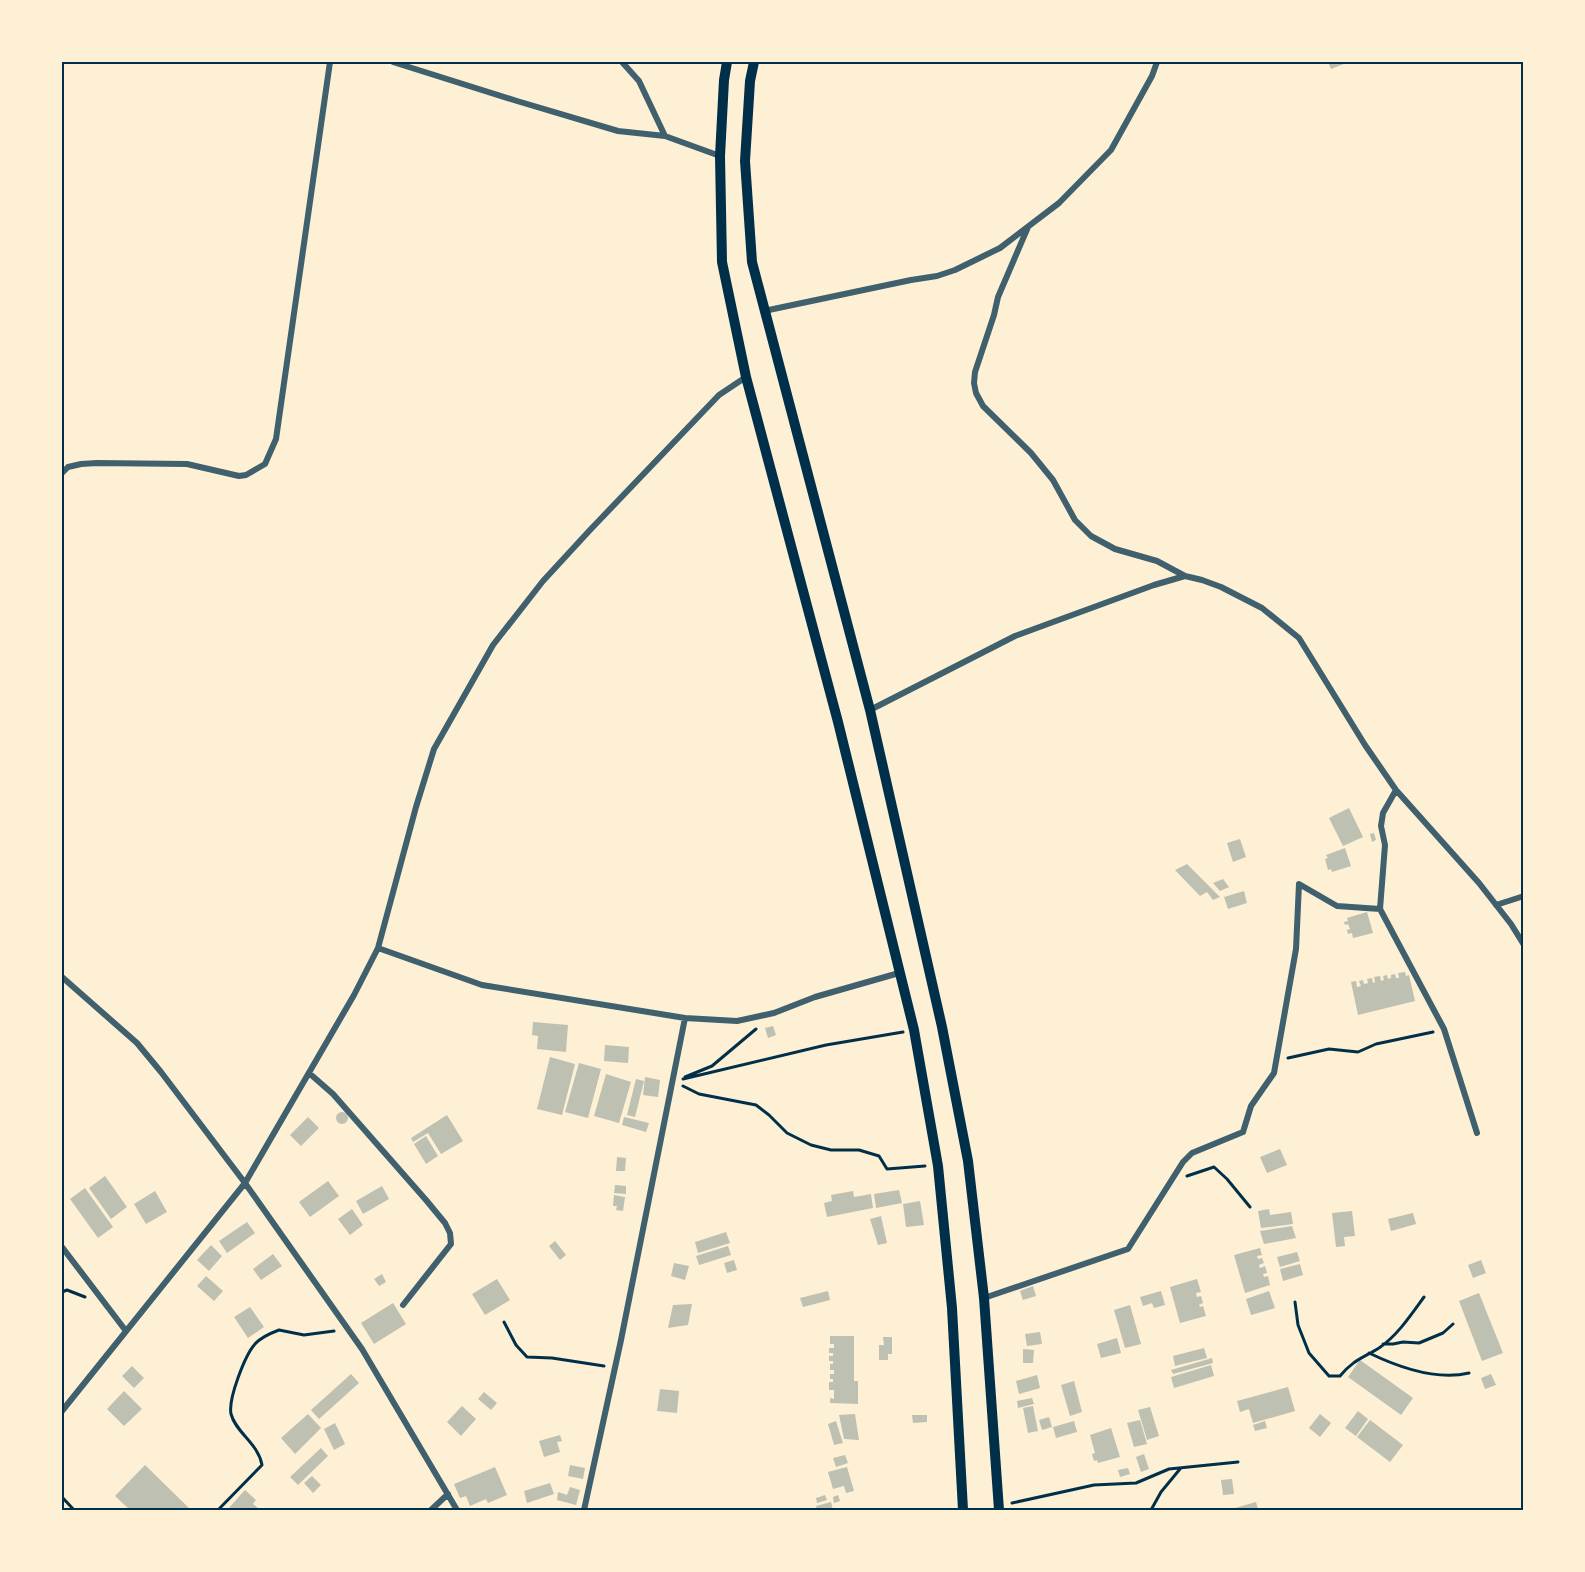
<svg xmlns="http://www.w3.org/2000/svg" width="1585" height="1572" viewBox="0 0 1585 1572" font-family="Quicksand,sans-serif">
<style>
.building{fill:#bec0b2}
.lines{fill:none;stroke-linecap:round;stroke-linejoin:round}
.path{stroke:#003049;stroke-width:3}
.minor{stroke:#3f606c;stroke-width:6}
.primary{stroke:#003049;stroke-width:10}
.neatline{fill:none;stroke:#003049;stroke-width:2}
</style>
<rect width="100%" height="100%" fill="#fdf0d5"/>
<path class="building" d="M1328 62H1349L1331 69Z
M1349 808 1363 837 1343 846 1329 818Z
M1374 833 1376 840 1372 842 1370 834Z
M1240 839 1246 857 1233 862 1227 843Z
M1345 848 1351 866 1332 872 1331 869 1328 870 1325 859 1328 858 1326 855Z
M1187 864 1220 897 1213 900 1207 892 1200 896 1175 870Z
M1223 879 1229 887 1220 891 1213 883Z
M1244 891 1247 903 1228 909 1224 897Z
M1367 912 1373 933 1353 938 1352 933 1348 934 1347 930 1350 929 1348 924 1345 925 1344 922 1348 921 1347 918Z
M1405 972 1406 976 1409 975 1415 1001 1358 1015 1351 982 1356 981 1357 987 1361 986 1359 981 1363 980 1364 984 1368 983 1367 979 1372 978 1373 983 1375 982 1374 977 1380 976 1381 981 1384 980 1383 976 1387 975 1388 979 1391 978V975L1395 974 1396 978H1399L1398 973Z
M533 1022 568 1025 566 1052 537 1049 538 1036 532 1035Z
M773 1026 776 1035 768 1038 765 1028Z
M605 1045 629 1047 628 1063 604 1061Z
M550 1057 575 1064 562 1115 537 1109Z
M579 1063 601 1069 588 1118 565 1112Z
M606 1074 631 1082 619 1123 594 1116Z
M645 1077 660 1080 658 1097 643 1095Z
M636 1079 644 1081 635 1117 627 1115Z
M336 1118a6 6 0 1 1 12 0a6 6 0 1 1-12 0Z
M447 1115 463 1141 441 1154 428 1133 413 1142 411 1138Z
M308 1117 319 1128 301 1146 290 1135Z
M624 1117 649 1123 646 1132 622 1125Z
M426 1136 438 1156 426 1164 414 1144Z
M1280 1149 1287 1165 1267 1173 1260 1157Z
M617 1157 626 1158 625 1171H616Z
M105 1176 127 1207 111 1219 89 1188Z
M328 1181 339 1196 310 1217 299 1202Z
M615 1185 626 1186V1194L614 1193Z
M382 1186 389 1199 363 1214 356 1201Z
M85 1188 113 1227 98 1238 70 1199Z
M899 1190 902 1203 876 1208 874 1194Z
M155 1191 167 1212 146 1224 134 1204Z
M853 1191 854 1197 871 1194 873 1208 827 1217 824 1203 832 1201 831 1195Z
M614 1195 625 1197 623 1211 616 1210 617 1206H613Z
M920 1201 924 1225 906 1227 903 1204Z
M352 1209 363 1225 350 1235 338 1219Z
M1269 1209 1270 1215 1291 1212 1293 1224 1261 1228 1258 1211Z
M1352 1211 1355 1236 1344 1237 1345 1246 1336 1247 1332 1213Z
M1413 1213 1416 1224 1391 1231 1388 1219Z
M881 1216 887 1243 878 1245 870 1219Z
M247 1222 255 1233 227 1253 219 1241Z
M1292 1226 1296 1238 1264 1244 1260 1231Z
M726 1232 730 1243 698 1253 695 1242Z
M555 1241 566 1255 560 1260 549 1246Z
M211 1245 222 1256 209 1271 197 1260Z
M728 1246 731 1255 699 1265 696 1256Z
M1260 1248 1262 1255 1257 1256 1258 1259 1262 1258 1264 1263 1259 1265 1260 1268 1265 1266 1267 1273 1263 1274 1264 1277 1268 1276 1270 1285 1245 1293 1234 1255Z
M1297 1252 1300 1261 1280 1267 1277 1257Z
M273 1254 282 1266 261 1280 253 1269Z
M734 1260 737 1270 727 1273 724 1263Z
M1481 1260 1486 1273 1473 1278 1468 1265Z
M674 1263 689 1266 685 1280 671 1276Z
M1300 1264 1303 1275 1283 1281 1280 1269Z
M382 1274 386 1282 379 1286 374 1279Z
M206 1276 223 1291 214 1301 197 1286Z
M497 1279 510 1300 485 1315 472 1294Z
M1197 1279 1201 1292 1196 1293 1197 1297 1201 1296 1203 1303 1199 1305 1200 1307 1203 1306 1206 1316 1180 1323 1170 1287Z
M1033 1286 1036 1296 1023 1300 1020 1291Z
M828 1291 830 1300 803 1307 800 1298Z
M1161 1291 1165 1305 1154 1308 1152 1303 1143 1306 1140 1297Z
M1269 1291 1275 1308 1251 1315 1246 1299Z
M1479 1293 1503 1353 1482 1361 1459 1301Z
M393 1303 406 1324 374 1344 361 1323Z
M692 1304 688 1325 668 1328 673 1305Z
M1130 1305 1141 1344 1125 1348 1114 1310Z
M250 1307 264 1327 248 1338 234 1317Z
M1040 1332 1042 1344 1027 1346 1025 1334Z
M830 1336H854V1381H858V1404L830 1403V1398L834 1399V1390H829V1382H833V1379H830V1374H834V1370H830V1364H833V1361H829V1356H833V1353H829V1348H834V1344H830Z
M883 1337H892V1354H888V1360H879V1345H884Z
M1117 1338 1121 1353 1101 1358 1097 1344Z
M1204 1348 1207 1358 1175 1366 1173 1356Z
M1023 1349 1034 1350 1033 1363H1023Z
M1212 1358 1213 1363 1173 1374 1171 1370Z
M1360 1360 1413 1398 1401 1415 1348 1377Z
M1211 1365 1214 1376 1174 1388 1171 1377Z
M132 1366 144 1378 134 1388 122 1376Z
M351 1374 359 1383 319 1419 311 1410Z
M1491 1374 1496 1385 1485 1389 1481 1378Z
M1037 1375 1040 1388 1019 1394 1016 1381Z
M1074 1381 1082 1412 1070 1416 1061 1385Z
M1288 1387 1295 1411 1253 1423 1249 1409 1240 1412 1237 1401Z
M660 1389 679 1391 677 1413 657 1411Z
M124 1391 142 1409 124 1426 107 1409Z
M484 1392 497 1403 491 1410 478 1399Z
M1032 1398 1034 1404 1018 1408 1017 1401Z
M462 1406 476 1419 461 1436 447 1422Z
M1033 1406 1038 1431 1028 1433 1023 1408Z
M1150 1407 1159 1436 1147 1440 1138 1410Z
M1358 1411 1368 1419 1356 1436 1345 1428Z
M308 1414 321 1428 295 1454 281 1438Z
M855 1414 859 1440 844 1439 839 1415Z
M1320 1414 1331 1423 1320 1437 1309 1428Z
M912 1415H927V1422L913 1423Z
M1049 1417 1052 1427 1042 1430 1039 1420Z
M1140 1420 1147 1444 1134 1447 1127 1423Z
M1370 1420 1403 1445 1390 1462 1357 1437Z
M836 1421 843 1443 834 1445 828 1424Z
M1074 1421 1077 1432 1056 1438 1053 1427Z
M1265 1421 1267 1428 1255 1431 1253 1425Z
M335 1423 345 1444 334 1450 324 1429Z
M1111 1428 1120 1457 1098 1463 1097 1460 1094 1461 1092 1454 1095 1453 1090 1435Z
M560 1435 562 1441 557 1442 560 1452 544 1457 539 1441Z
M321 1448 328 1456 298 1485 290 1477Z
M1144 1454 1149 1469 1141 1472 1136 1457Z
M845 1455 848 1463 836 1467 833 1458Z
M145 1465 191 1510H130L115 1496Z
M570 1465 585 1468 583 1479 568 1476Z
M495 1467 507 1495 488 1503 486 1499 470 1506 466 1496 460 1498 454 1484Z
M847 1467 854 1491 846 1493 844 1486 833 1489 828 1472Z
M1128 1468 1130 1474 1120 1477 1118 1470Z
M312 1476 321 1485 313 1493 304 1483Z
M1232 1479 1234 1494 1223 1495 1221 1480Z
M550 1483 554 1494 527 1503 524 1491Z
M570 1487 580 1490 576 1505 557 1500 558 1492 567 1495Z
M245 1490 256 1500 253 1504 260 1510H227Z
M825 1495 827 1500 817 1503 816 1498Z
M838 1495 840 1501 834 1503 833 1497Z
M831 1502 833 1510H817L816 1506Z
M1256 1502 1258 1509 1229 1510H1228Z"/>
<g class="lines">
<path class="path" d="M1288 1058 1329 1049 1358 1052 1376 1044 1433 1032
M685 1077 712 1066 756 1029
M683 1079 826 1045 903 1032
M683 1086 699 1094 756 1105 769 1115 787 1133 811 1145 831 1150H859L879 1156 887 1169 925 1166
M1187 1176 1214 1167 1227 1179 1250 1207
M62 1292 67 1290 85 1297
M1295 1302 1298 1325 1309 1353 1329 1376H1340C1353 1360 1363 1358 1379 1348 1397 1336 1411 1315 1424 1297
M504 1322 516 1345 527 1357 552 1358 604 1366
M1383 1344H1393L1403 1342 1419 1343 1443 1333 1453 1324
M1369 1353C1398 1367 1436 1381 1469 1373
M62 1497 74 1510
M1012 1503 1094 1485 1136 1483 1169 1469 1238 1462
M218 1510 262 1465C258 1443 236 1433 231 1414 228 1399 245 1355 255 1344 261 1337 271 1333 279 1330L304 1335 334 1331
M1151 1510 1161 1492 1180 1469"/>
<path class="minor" d="M393 62 517 101 618 131 665 136 720 156
M622 62 639 81 665 136
M1028 227 998 297 994 315 975 372 974 383 976 393 983 406 1031 453 1053 480 1075 520 1091 536 1115 549 1157 561 1185 576 1202 580 1221 587 1262 608 1299 638 1365 745 1396 790 1479 883 1511 924 1524 945
M764 311 911 280 937 276 955 270 1000 248 1059 203 1111 150 1152 76 1157 62
M62 473 68 467 81 464 97 463 187 464 239 476 246 475 265 464 276 439 330 62
M870 710 1015 636 1154 585 1185 576
M1396 790 1383 813 1381 826 1385 845 1380 909 1444 1029 1477 1133
M1496 905 1524 896
M378 948 482 985 685 1018 737 1021 774 1013 815 997 899 973
M62 977 137 1043 161 1072 245 1183 362 1349 457 1510
M309 1073 333 1094 426 1200 445 1223 450 1233 451 1244 403 1305
M62 1247 126 1331
M984 1298 1128 1249 1183 1162 1192 1153 1243 1132 1251 1106 1274 1073 1296 949 1299 884 1337 906 1380 909
M62 1411 245 1183 354 995 378 948 416 807 434 749 493 645 543 581 590 530 719 395 746 377
M431 1510 448 1494
M584 1510 621 1340 685 1018"/>
<path class="primary" d="M727 62 724 80 720 156 722 262 746 377 838 722 914 1030 938 1166 952 1308 963 1510
M754 62 750 81 745 161 752 262 870 710 942 1027 968 1161 984 1298 999 1510"/>
</g>
<rect width="1585" height="1572" fill="none" stroke="#fdf0d5" stroke-width="126"/>
<rect x="63" y="63" width="1459" height="1446" class="neatline"/>
</svg>
